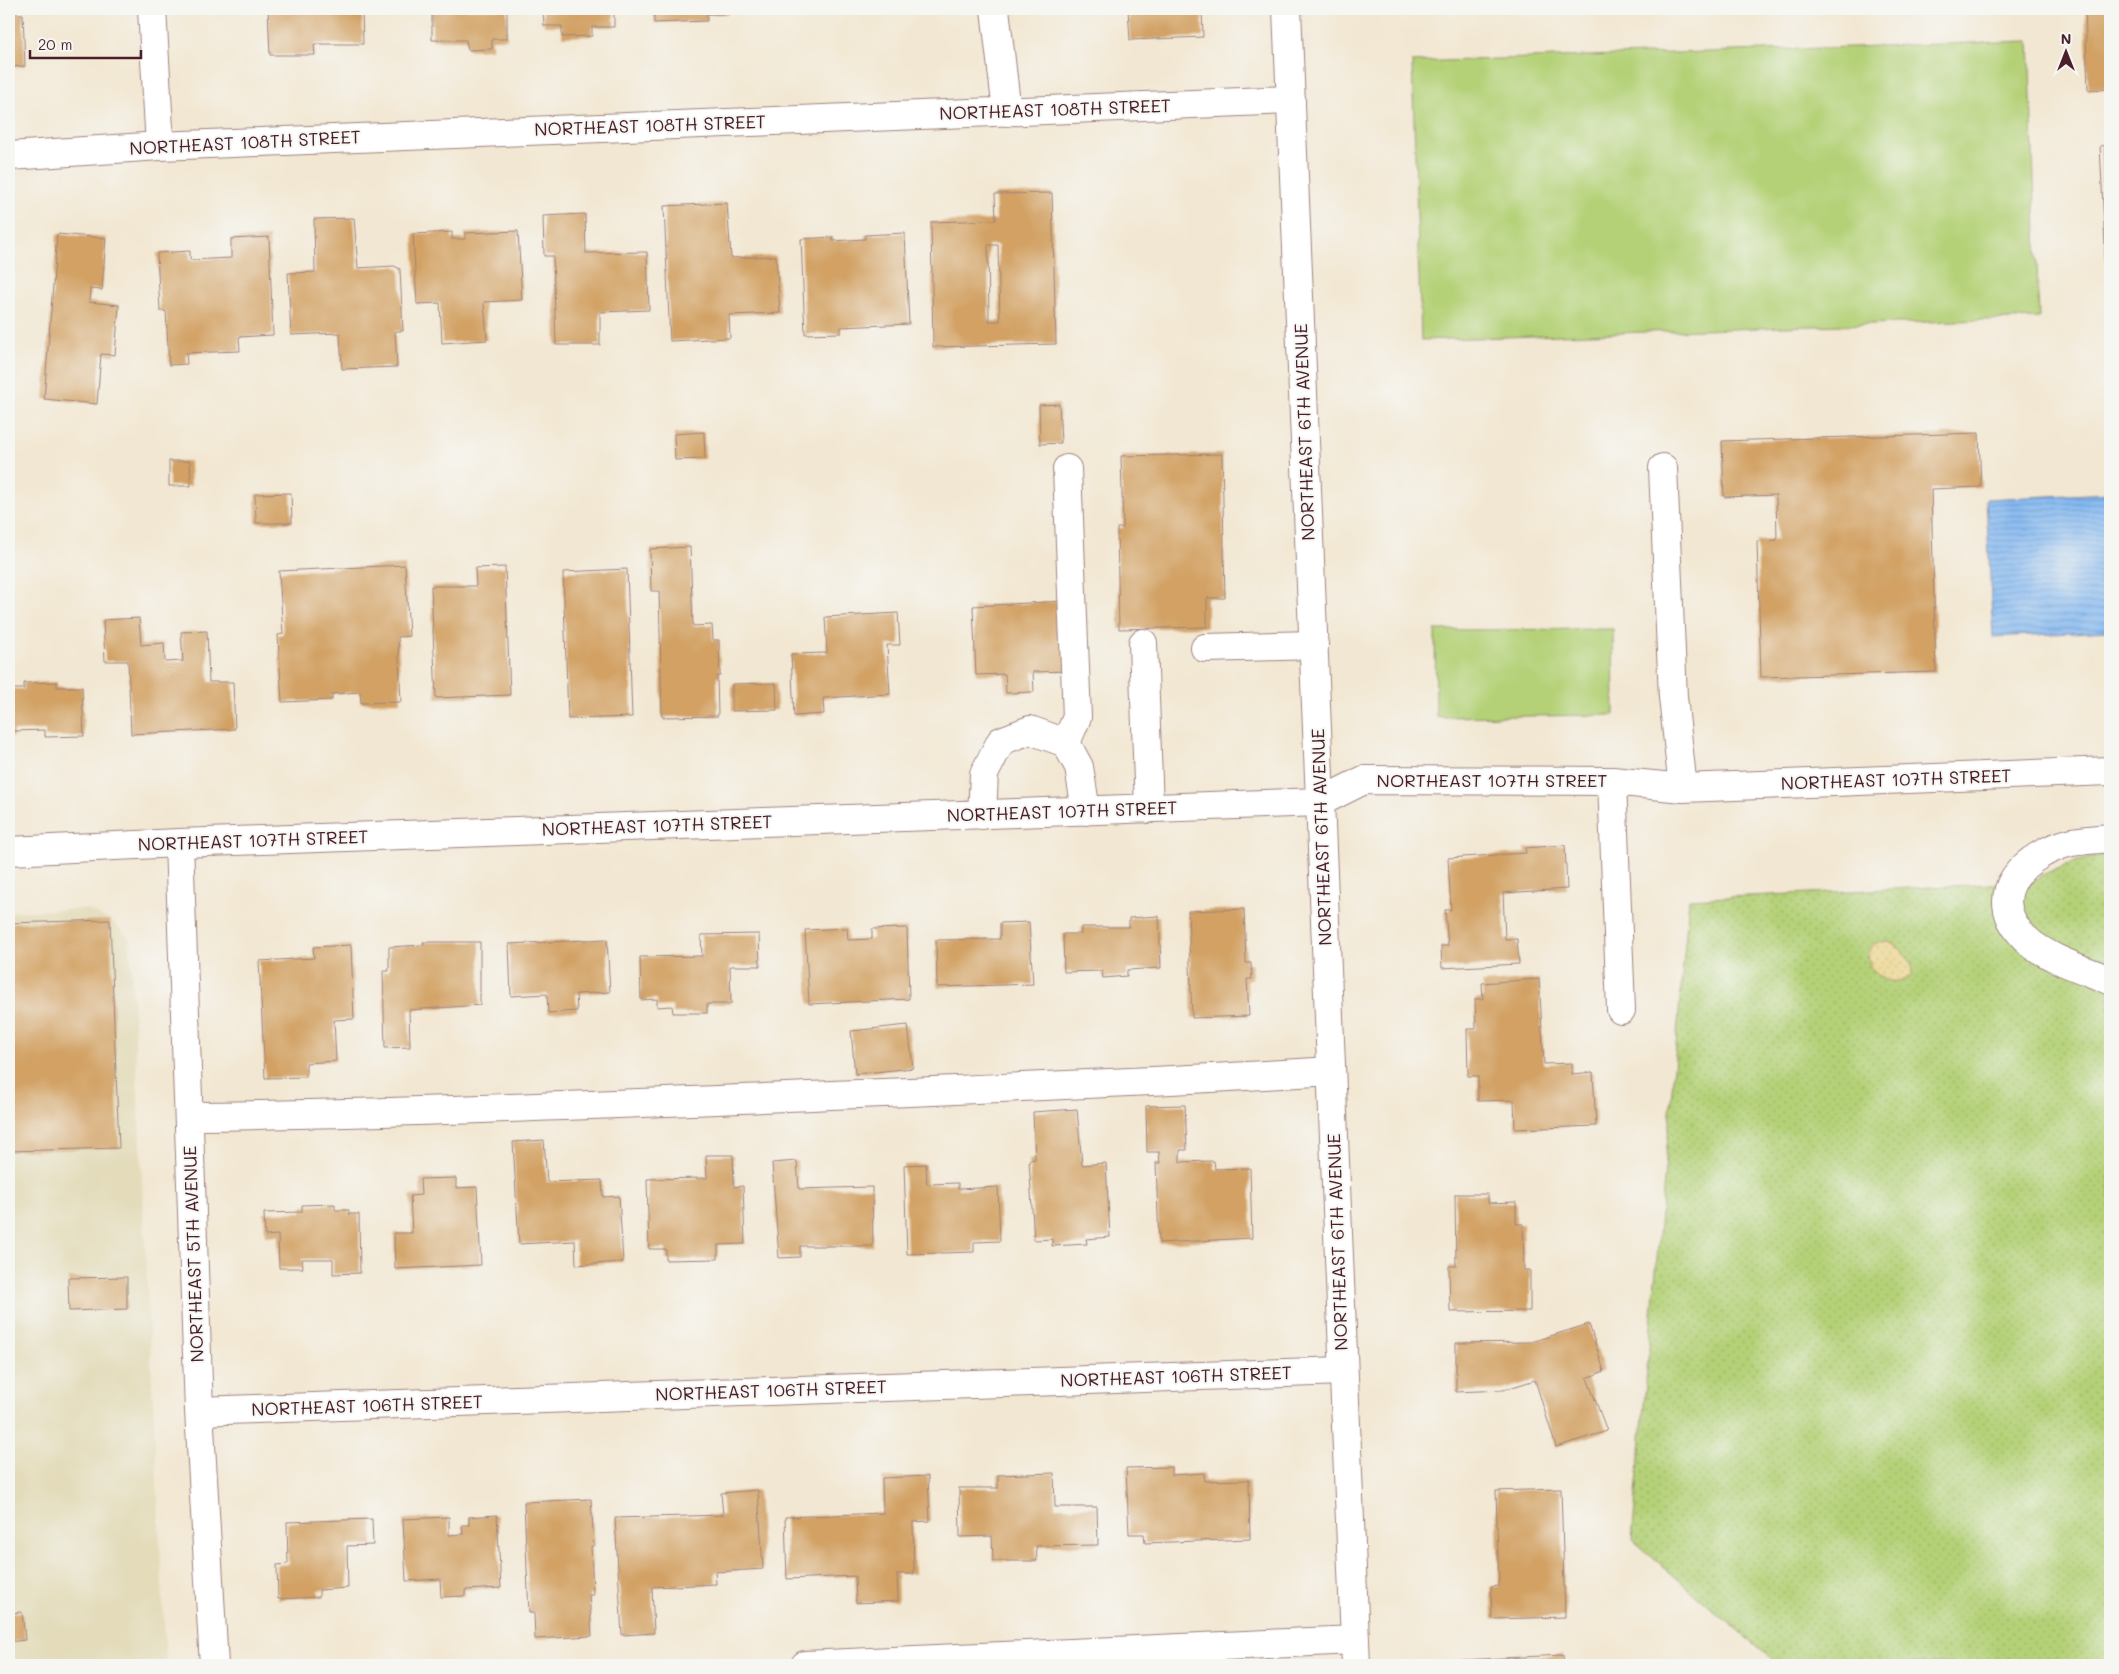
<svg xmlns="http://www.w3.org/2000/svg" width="2119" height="1674" viewBox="0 0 2119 1674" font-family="Mali,sans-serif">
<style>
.built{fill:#e3dbba}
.grass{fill:url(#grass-dots);stroke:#7f7851}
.sand{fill:url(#sand-dots);stroke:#9c7c64}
.park{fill:#b4d177;stroke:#7f7851}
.water{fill:url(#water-rules);stroke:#676c8e}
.building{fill:#d2a164;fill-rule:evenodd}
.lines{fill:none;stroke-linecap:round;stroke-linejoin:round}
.minor-casing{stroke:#9e837e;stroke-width:30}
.major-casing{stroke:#9e837e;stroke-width:30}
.minor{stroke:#fff;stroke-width:28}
.major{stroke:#fff;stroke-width:28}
.labels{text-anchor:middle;stroke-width:4;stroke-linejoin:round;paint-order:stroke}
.street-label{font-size:18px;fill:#4a1f2b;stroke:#f6f6f2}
</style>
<defs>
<pattern id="grass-dots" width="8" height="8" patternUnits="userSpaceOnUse" patternTransform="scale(1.25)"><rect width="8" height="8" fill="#b4d177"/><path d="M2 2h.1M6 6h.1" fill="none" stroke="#9cb367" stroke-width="1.8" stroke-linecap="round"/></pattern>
<pattern id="sand-dots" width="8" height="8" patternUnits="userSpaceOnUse" patternTransform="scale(1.25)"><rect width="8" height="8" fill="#eeda9e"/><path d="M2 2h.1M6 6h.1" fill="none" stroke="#cebb88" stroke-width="1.8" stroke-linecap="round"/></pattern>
<pattern id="water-rules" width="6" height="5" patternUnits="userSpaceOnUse" patternTransform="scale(1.25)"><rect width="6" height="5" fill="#84b9f2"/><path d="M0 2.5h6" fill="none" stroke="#6e96c4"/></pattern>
</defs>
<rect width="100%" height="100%" fill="#f6f6f2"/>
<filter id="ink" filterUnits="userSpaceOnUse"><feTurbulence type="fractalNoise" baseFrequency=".02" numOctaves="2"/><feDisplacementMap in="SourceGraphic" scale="10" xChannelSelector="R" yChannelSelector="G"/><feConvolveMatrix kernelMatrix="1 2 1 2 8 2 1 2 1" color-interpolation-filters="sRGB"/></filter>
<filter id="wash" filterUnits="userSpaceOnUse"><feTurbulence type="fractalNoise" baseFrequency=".0096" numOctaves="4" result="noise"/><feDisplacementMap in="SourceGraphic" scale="20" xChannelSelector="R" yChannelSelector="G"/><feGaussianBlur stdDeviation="1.12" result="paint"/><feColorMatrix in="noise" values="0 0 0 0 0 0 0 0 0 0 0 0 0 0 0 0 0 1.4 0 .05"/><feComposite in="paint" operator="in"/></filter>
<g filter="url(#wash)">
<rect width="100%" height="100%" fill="#f2e7d2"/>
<path class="built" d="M86 909 112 921 130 939 166 1665H9V912Z"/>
<path class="grass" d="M2110 855V1665L1776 1663 1632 1540 1689 899 2033 882C2050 867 2088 857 2110 855Z"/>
<path class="sand" d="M1889 941C1903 948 1929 977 1899 981 1868 986 1854 941 1889 941Z"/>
<path class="park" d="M2029 41 2039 318 1421 340 1412 62Z
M1613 629 1614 715 1436 717 1435 630Z"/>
<path class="water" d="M2110 493V631L1993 637 1986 499Z"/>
<g id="blocks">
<path class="building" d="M268 9H362L363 44H314L315 55H270Z
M432 9H507V39H492V49L468 50 466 40H432Z
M543 9H614V27H592V36L562 37V26H544Z
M654 9H728V14H707V21L654 23Z
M1128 9H1202L1203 37 1130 40Z
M2085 9H2110V89L2088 90Z
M9 14H23L25 66 9 67Z
M2110 145V326L2109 327 2100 146Z
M1052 193 1056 344 933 347 931 222 996 220 995 194ZM988 245H998L1000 321H989Z
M727 203 731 258 776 256 780 313 729 315 730 338 670 341 664 206Z
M585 214 586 253 647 252 649 310 600 312V345H556L553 256H544L543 216Z
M354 218 358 268 394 266 400 269 403 331H395L397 367 342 369 340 333 291 335 288 273 315 272 314 219Z
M518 231 522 300 484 302 487 340 442 343 440 303 417 304 413 234 452 232V239H465V233Z
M905 233 909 324 841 327V333L805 334 801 239 833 237V241L865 239V235Z
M57 234 106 238 102 290 90 289 89 302 119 305 115 355 101 354 97 404 44 399Z
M269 237 273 335 239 337 240 351 186 353 187 364 169 365 166 311H160L157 253 190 251V260L231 258V239Z
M1059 404 1061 443 1040 444 1039 405Z
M704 432 705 459 675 460 674 434Z
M1979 433 1981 487 1931 489 1936 672 1761 677 1757 541 1777 540 1776 495 1724 497 1722 441Z
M1222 454 1225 598H1207V627L1119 629 1117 528H1123L1121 456Z
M169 461H190L191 486H169Z
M291 493 292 523H256L255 494Z
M690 547 693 626 712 625 713 640H719L720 676H717L718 716 662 717 659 591H651L650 549Z
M405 565 409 636 398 637 401 702 361 703 360 692 332 694V700L282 702 278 635 283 634 279 571Z
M505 567 510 695 436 698 431 586H476L475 568Z
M627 569 632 717 568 719 563 572Z
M1066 601 1069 671 1033 672 1034 692 1006 693 1005 674 976 675 973 606Z
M898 613 900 645H887L890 694 823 698 824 714 794 716 791 654 827 653 825 617Z
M139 618 141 645 164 643 165 662 183 661 181 632 207 631 209 682H233L235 729 131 734 128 661H105L103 620Z
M57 682V687H82L84 736 45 737V730L13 731V737L9 738V689H24V683Z
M776 683 777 710 732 711V684Z
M1565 845 1567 889 1503 893 1505 939H1517L1519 964 1442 968 1441 946H1448L1445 910H1451L1448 858 1526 853 1525 848Z
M1244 909 1246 963H1251L1252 979H1247L1249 1016 1192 1018 1188 911Z
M1159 916 1161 968 1127 970V976L1103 978 1102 971 1064 972 1063 934H1081V927H1129V918Z
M110 920 119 1148 9 1151V923Z
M1029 922 1033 984 937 987 936 940 1000 939V923Z
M847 928 848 940 872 939V929L907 928 909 999 809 1004 805 930Z
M759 934 760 966H730L731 1004H707V1013H673L672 1006 657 1007V999L641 1000 640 957 702 956 701 935Z
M607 939 610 992 576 994 577 1011 548 1013 547 994 511 996 509 944Z
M423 942H480V1005L409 1010 410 1047 385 1048 383 971H389V947L424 945Z
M351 945 354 1019 334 1020 336 1061 306 1063V1077L265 1078 259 961 314 958 313 947Z
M1539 979 1544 1064 1572 1063V1074L1593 1072 1596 1126 1515 1129 1514 1100 1478 1101V1076H1468L1467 1029H1476L1475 999H1483L1482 983Z
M908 1025 913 1068 855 1074 851 1031Z
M1185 1105 1187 1150H1180V1162L1214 1161 1215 1169 1250 1168 1252 1238 1159 1243 1156 1163H1160L1159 1152H1147L1146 1106Z
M1077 1109 1082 1165 1106 1163 1110 1237 1086 1239 1087 1244 1052 1246V1239L1034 1240 1029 1160 1035 1159 1033 1112Z
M544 1140 547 1182 602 1180 603 1197 619 1196 623 1262 576 1265 575 1241 519 1244 513 1142Z
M706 1155H733L734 1187 743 1186 745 1244 718 1245V1259L666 1260V1249H649L647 1179 707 1178Z
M797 1161 799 1189 872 1187 873 1246H800V1257L779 1258 772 1163Z
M926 1164 927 1184 958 1183V1189L998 1187 1000 1241 974 1242V1252L907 1254 904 1165Z
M456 1178V1188L477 1187 481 1265 395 1269 394 1233H412L410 1196 421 1195 420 1179Z
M1455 1194H1488V1203L1516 1202V1224H1523L1524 1270H1530V1311L1450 1312 1449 1266H1456Z
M335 1204V1210H349V1214H359L360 1273 333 1274V1259H302L303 1268H279L278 1235 265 1236 264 1213 302 1212V1205Z
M127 1277V1309L69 1311 68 1278Z
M1589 1324 1604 1371 1587 1378 1607 1431 1556 1447 1535 1380 1503 1390 1456 1392V1343L1531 1342Z
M1171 1467V1475L1204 1473V1481L1249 1480 1250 1539 1145 1543 1144 1534H1129L1126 1468Z
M1054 1473 1055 1507H1097L1098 1545 1036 1546 1037 1561H993L992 1536 960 1537 959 1488H998V1475Z
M928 1476 930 1521 913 1522 914 1574H897L898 1601 856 1603 855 1576 787 1579 785 1517 883 1513 882 1478Z
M1561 1489 1565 1617 1492 1619 1491 1587 1499 1586 1496 1491Z
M758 1490 763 1569 715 1572 716 1584 652 1587 654 1633 622 1635 615 1518 723 1515 721 1493Z
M591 1499 594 1546H591L593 1595H589L592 1636 535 1639 534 1613H529L524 1502Z
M497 1515 501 1588 465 1590V1596L441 1597 440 1579 406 1581 403 1519 449 1517V1535L463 1534 462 1525H469V1517Z
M372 1519 373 1545 347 1546 348 1588 319 1590V1597L278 1599 277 1565 288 1564 287 1522Z
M22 1612 25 1640 9 1642V1613Z
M1563 1655 1564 1665H1461V1660Z"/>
</g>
</g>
<g filter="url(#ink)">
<use href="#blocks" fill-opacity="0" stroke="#9e837e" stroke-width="1"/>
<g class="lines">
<g class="minor-casing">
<path id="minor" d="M152 9 160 146
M995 9 1007 112
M9 156 160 146 1291 100
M1663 468 1673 697 1683 788
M1143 643 1149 809
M1205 648 1314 645
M1066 743 1077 717 1067 469
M1612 781 1621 1010
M982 815 984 774 1001 741 1030 730 1066 743 1079 767 1086 811
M2110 838C2098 839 2085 840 2072 842 2026 853 1981 894 2025 938 2045 958 2085 970 2110 980
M179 843 199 1411 214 1665
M9 851 179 843 1320 802 1364 780 1612 781 1683 788 2110 771
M189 1116C365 1114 541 1107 717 1100 922 1091 1127 1084 1331 1071
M199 1411 1343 1371
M805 1665 1355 1640"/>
</g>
<g class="major-casing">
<path id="major" d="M1287 9 1356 1665"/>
</g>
<use href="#minor" class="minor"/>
<use href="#major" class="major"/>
</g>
</g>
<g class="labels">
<g class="street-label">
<text transform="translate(1055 110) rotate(-2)" y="6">NORTHEAST 108TH STREET</text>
<text transform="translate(650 126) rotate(-2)" y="6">NORTHEAST 108TH STREET</text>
<text transform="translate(245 143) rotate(-3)" y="6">NORTHEAST 108TH STREET</text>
<text transform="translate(1305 432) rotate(-92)" y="6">NORTHEAST 6TH AVENUE</text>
<text transform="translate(1896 780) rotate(-2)" y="6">NORTHEAST 107TH STREET</text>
<text x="1492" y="787">NORTHEAST 107TH STREET</text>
<text transform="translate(1062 812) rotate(-2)" y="6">NORTHEAST 107TH STREET</text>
<text transform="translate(657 826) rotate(-2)" y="6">NORTHEAST 107TH STREET</text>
<text transform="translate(1322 837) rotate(-92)" y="6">NORTHEAST 6TH AVENUE</text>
<text transform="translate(253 841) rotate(-2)" y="6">NORTHEAST 107TH STREET</text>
<text transform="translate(1338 1242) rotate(-92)" y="6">NORTHEAST 6TH AVENUE</text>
<text transform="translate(194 1254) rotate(-92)" y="6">NORTHEAST 5TH AVENUE</text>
<text transform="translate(1176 1377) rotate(-2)" y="6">NORTHEAST 106TH STREET</text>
<text transform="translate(771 1391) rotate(-2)" y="6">NORTHEAST 106TH STREET</text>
<text transform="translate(367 1406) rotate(-2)" y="6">NORTHEAST 106TH STREET</text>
</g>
</g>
<rect width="2119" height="1674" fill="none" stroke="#f6f6f2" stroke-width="30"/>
<g transform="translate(2066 52)" stroke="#f6f6f2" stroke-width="4" paint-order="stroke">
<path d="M0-4L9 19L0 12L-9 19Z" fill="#4a1f2b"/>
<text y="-8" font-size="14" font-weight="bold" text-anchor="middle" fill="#4a1f2b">N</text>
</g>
<path d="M30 50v8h111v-8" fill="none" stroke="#4a1f2b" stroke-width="2.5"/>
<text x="38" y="50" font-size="15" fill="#4a1f2b" stroke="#f6f6f2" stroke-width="4" paint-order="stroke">20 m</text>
</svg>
